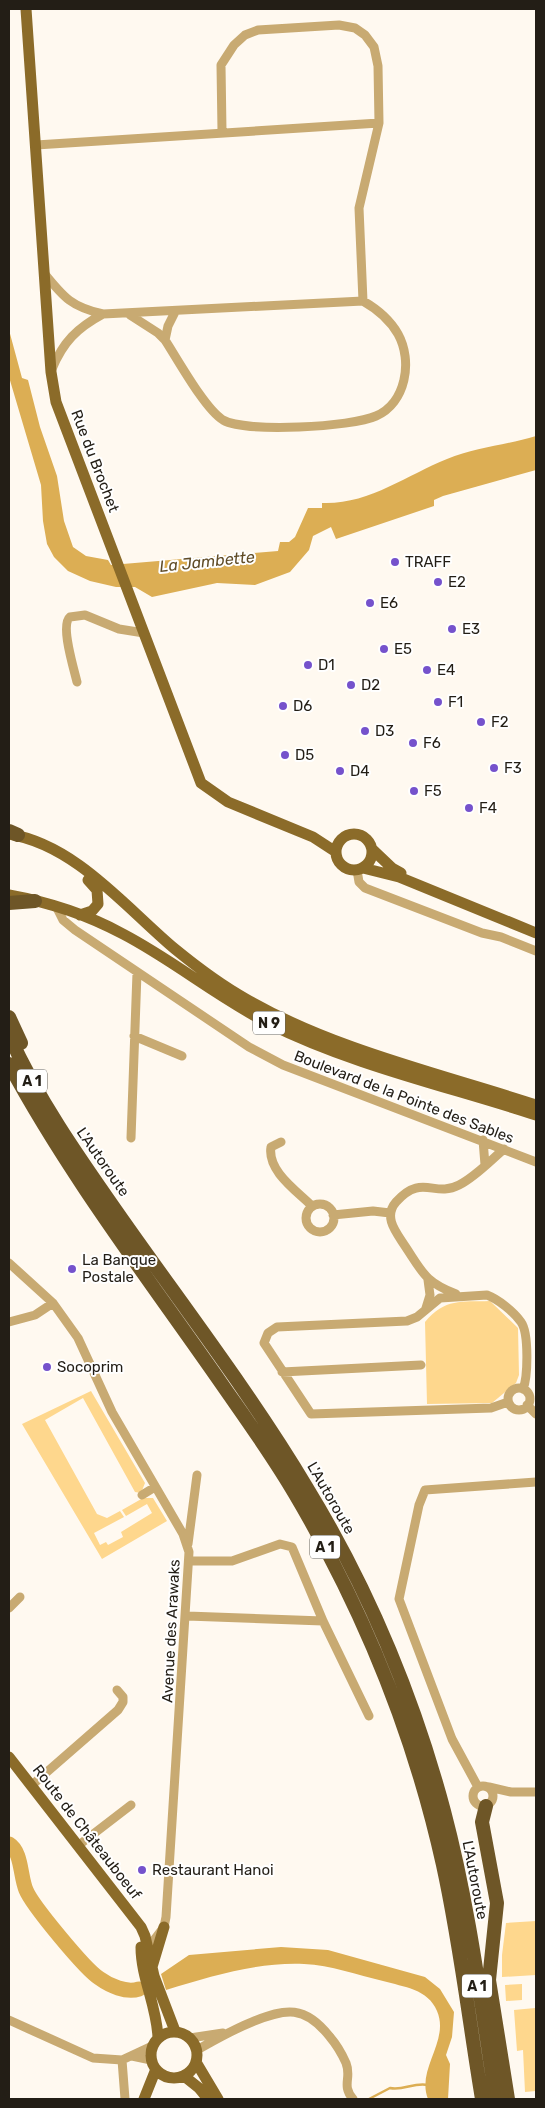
<svg xmlns="http://www.w3.org/2000/svg" width="545" height="2108" viewBox="0 0 545 2108" font-family="Rubik,sans-serif">
<style>
.green{fill:#fed78d}
.water{fill:#dcae54}
.lines{fill:none;stroke-linecap:round;stroke-linejoin:round}
.stream{stroke:#dcae54;stroke-width:2.5}
.river{stroke:#dcae54;stroke-width:15}
.minor{stroke:#c8aa72;stroke-width:9}
.major{stroke:#8b6b29;stroke-width:11}
.highway{stroke:#6e5627;stroke-width:14}
.poi-dot{fill:#7552cc;stroke:#fff;stroke-width:2}
.labels{text-anchor:middle;stroke-width:4;stroke-linejoin:round;paint-order:stroke}
.shield{fill:#fff;stroke:#65625c;stroke-width:1}
.shield-label{font-size:14px;font-weight:bold;fill:#231e16}
.street-label{font-size:15px;fill:#231e16;stroke:#fff}
.poi-label{font-size:15px;fill:#231e16;stroke:#fff;text-anchor:start}
.water-label{font-size:16px;font-style:italic;fill:#604c27;stroke:#fff}
</style>
<rect width="100%" height="100%" fill="#fff9f0"/>
<path class="green" d="M490 1301 518 1328 519 1375 516 1383 492 1403 427 1404 425 1322C445 1298 461 1302 490 1301Z
M91 1391 145 1483 141 1493 135 1492 83 1398 45 1420 97 1514 107 1518 120 1511 124 1517 94 1533 100 1545 106 1542 108 1545 123 1537 121 1532 152 1513 147 1504 126 1516 122 1510 143 1498H153L167 1521 102 1559 22 1424Z
M536 1921V1975L502 1977V1955L506 1923Z
M522 1984V2000L506 2001 505 1985Z
M535 2008 536 2091 525 2092 523 2050 517 2051 514 2010Z"/>
<path class="water" d="M9 330 22 378 28 380 40 427 57 476 64 521 73 547 86 556 108 560 111 565 278 551 280 542H289L295 537 308 508H322V503C368 505 407 475 447 459 476 447 507 445 536 436V470L443 496 434 500V506L336 539 331 527 313 536 309 550 290 572 255 585 217 583 152 597 135 587H116L90 581 68 571 54 557 47 544 43 521 41 485 9 377Z
M281 1947 328 1950 425 1977 440 1989 454 2012 452 2037 446 2055 450 2064 448 2099H428C416 2069 450 2041 437 2011 428 1989 404 1987 383 1981 357 1975 331 1965 304 1964 257 1962 212 1976 166 1990L161 1974 189 1955Z"/>
<g class="lines">
<path class="stream" d="M369 2099 390 2088C403 2091 414 2082 428 2085"/>
<path class="river" d="M9 1844C22 1852 20 1876 26 1890 32 1905 85 1969 99 1978 110 1986 126 1993 139 1989"/>
<path class="minor" d="M222 131 221 65 234 45 245 35 258 30 339 25 355 28 365 35 374 47 378 66 379 123 359 208 363 301
M36 145 379 123
M44 273C64 298 72 307 103 314L363 301C377 309 390 320 398 334 413 361 406 403 376 416 352 427 246 433 223 420 205 409 178 360 165 340L158 333 130 315
M165 340 168 326 175 312
M52 369C63 342 77 328 103 314
M77 682C74 669 60 625 70 617L85 615 119 629 144 633
M357 870 359 882 365 888 482 933 501 937 536 951
M56 906 63 920 75 930 249 1047 283 1065 536 1162
M134 1036 182 1056
M131 1138 137 973
M483 1140 485 1165
M281 1142 271 1147C267 1171 297 1191 312 1206
M306 1218a14 14 0 1 1 28 0a14 14 0 1 1-28 0Z
M333 1215 373 1211 390 1213
M9 1263 53 1303 78 1338 112 1412 183 1534 189 1552 166 1917 164 1927 145 1952
M456 1294C425 1282 423 1273 405 1246 396 1232 383 1217 396 1202 422 1173 434 1198 459 1185 475 1177 490 1161 504 1149
M426 1308 430 1295 428 1280
M9 1322 35 1315 53 1303
M282 1372 421 1365
M508 1399a11 11 0 1 1 22 0a11 11 0 1 1-22 0Z
M508 1402 491 1408 311 1414 264 1343 268 1333 277 1327 407 1321 417 1317 440 1298 487 1295C498 1299 514 1312 521 1322 529 1333 528 1377 523 1389
M527 1405 536 1414
M142 1495 155 1487
M188 1544 197 1475
M190 1561H232L280 1544 292 1547 323 1621 369 1716
M9 1608 20 1597
M187 1616 323 1621
M32 1785 118 1710 123 1702V1697L117 1690
M473 1796a10 10 0 1 1 20 0a10 10 0 1 1-20 0Z
M478 1787 452 1739 399 1599 419 1505 425 1490 536 1482
M489 1787 511 1792H536
M79 1845 131 1805
M9 2020 93 2058 122 2060 152 2046
M190 2038 223 2033
M197 2050C215 2040 232 2030 252 2022 286 2008 305 2005 330 2037 336 2044 342 2054 346 2063 352 2078 341 2085 353 2099
M132 2056 151 2060
M122 2060 125 2099"/>
<path class="major" d="M26 9 51 372 56 402 201 783 228 802 313 837 336 852
M336 852a18 18 0 1 1 36 0a18 18 0 1 1-36 0Z
M9 834C76 845 126 908 175 949 197 967 221 985 246 999 332 1049 441 1074 536 1105
M372 849 392 868 401 873
M363 868 399 877 536 933
M9 895C48 902 88 915 123 934 173 960 217 997 268 1023 352 1065 447 1086 536 1115
M80 915 92 911 98 904 97 890 88 880
M9 1757 141 1927 145 1936 154 1976 175 2031
M141 1947C141 1978 157 2006 158 2038
M152 1967 164 1927
M151 2055a23 23 0 1 1 46 0a23 23 0 1 1-46 0Z
M196 2062 218 2099
M184 2076 199 2088 208 2099
M144 2099 156 2069"/>
<path class="highway" d="M9 831 18 835
M9 903 35 901
M9 1017 21 1043
M9 1035C39 1102 82 1162 124 1222 186 1310 252 1396 307 1488 368 1588 414 1699 444 1811 469 1905 481 2003 496 2099
M9 1064C70 1177 148 1278 221 1383 246 1419 273 1456 295 1494 363 1609 414 1734 443 1865 460 1942 469 2021 482 2099
M486 1806 482 1822 497 1903 489 1980 508 2099"/>
</g>
<g class="poi-dot">
<circle cx="395" cy="562" r="5"/>
<circle cx="438" cy="582" r="5"/>
<circle cx="370" cy="603" r="5"/>
<circle cx="452" cy="629" r="5"/>
<circle cx="384" cy="649" r="5"/>
<circle cx="308" cy="665" r="5"/>
<circle cx="427" cy="670" r="5"/>
<circle cx="351" cy="685" r="5"/>
<circle cx="438" cy="702" r="5"/>
<circle cx="283" cy="706" r="5"/>
<circle cx="481" cy="722" r="5"/>
<circle cx="365" cy="731" r="5"/>
<circle cx="413" cy="743" r="5"/>
<circle cx="285" cy="755" r="5"/>
<circle cx="494" cy="768" r="5"/>
<circle cx="340" cy="771" r="5"/>
<circle cx="414" cy="791" r="5"/>
<circle cx="469" cy="808" r="5"/>
<circle cx="72" cy="1269" r="5"/>
<circle cx="47" cy="1367" r="5"/>
<circle cx="142" cy="1870" r="5"/>
</g>
<g class="labels">
<g class="shield">
<rect x="253" y="1011.5" width="32" height="23" rx="4"/>
<rect x="17" y="1069.5" width="30" height="23" rx="4"/>
<rect x="310" y="1535.5" width="30" height="23" rx="4"/>
<rect x="462" y="1974.5" width="30" height="23" rx="4"/>
</g>
<g class="shield-label">
<text x="269" y="1028">N 9</text>
<text x="32" y="1086">A 1</text>
<text x="325" y="1552">A 1</text>
<text x="477" y="1991">A 1</text>
</g>
<g class="street-label">
<text transform="translate(95 461) rotate(69)" y="5">Rue du Brochet</text>
<text transform="translate(404 1097) rotate(21)" y="5">Boulevard de la Pointe des Sables</text>
<text transform="translate(103 1162) rotate(55)" y="5">L'Autoroute</text>
<text transform="translate(331 1498) rotate(60)" y="5">L'Autoroute</text>
<text transform="translate(171 1631) rotate(-87)" y="5">Avenue des Arawaks</text>
<text transform="translate(87 1832) rotate(52)" y="5">Route de Châteauboeuf</text>
<text transform="translate(475 1880) rotate(79)" y="5">L'Autoroute</text>
</g>
<g class="poi-label">
<text x="405" y="567">TRAFF</text>
<text x="448" y="587">E2</text>
<text x="380" y="608">E6</text>
<text x="462" y="634">E3</text>
<text x="394" y="654">E5</text>
<text x="318" y="670">D1</text>
<text x="437" y="675">E4</text>
<text x="361" y="690">D2</text>
<text x="448" y="707">F1</text>
<text x="293" y="711">D6</text>
<text x="491" y="727">F2</text>
<text x="375" y="736">D3</text>
<text x="423" y="748">F6</text>
<text x="295" y="760">D5</text>
<text x="504" y="773">F3</text>
<text x="350" y="776">D4</text>
<text x="424" y="796">F5</text>
<text x="479" y="813">F4</text>
<text x="82" y="1265">La Banque<tspan x="82" dy="17">Postale</tspan></text>
<text x="57" y="1372">Socoprim</text>
<text x="152" y="1875">Restaurant Hanoi</text>
</g>
<g class="water-label">
<text transform="translate(207 561) rotate(-6)" y="6">La Jambette</text>
</g>
</g>
<rect width="545" height="2108" fill="none" stroke="#231e16" stroke-width="20"/>
</svg>
